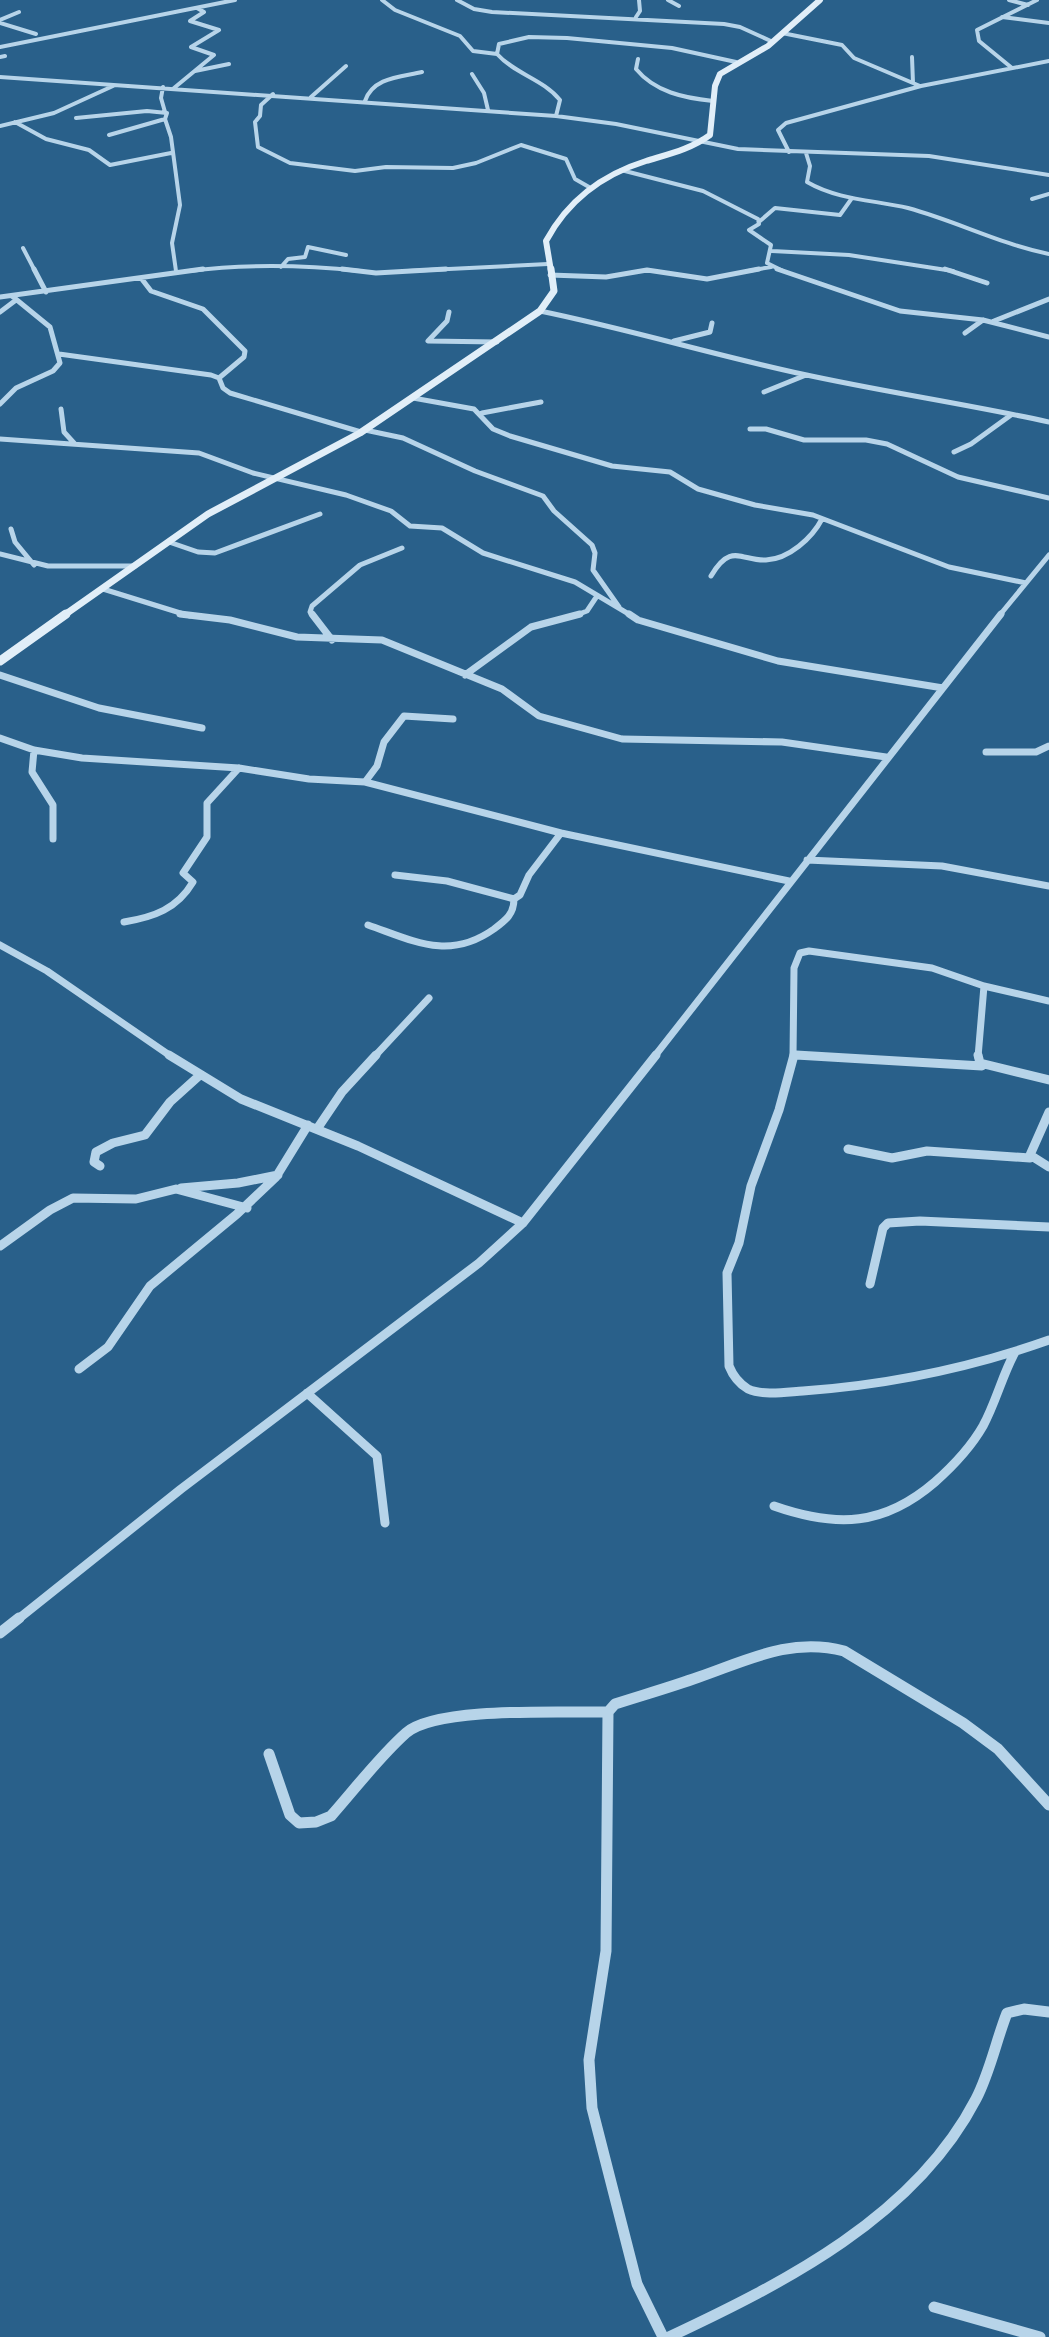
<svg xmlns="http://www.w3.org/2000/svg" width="1049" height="2337" viewBox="0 0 1049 2337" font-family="'Space Grotesk',sans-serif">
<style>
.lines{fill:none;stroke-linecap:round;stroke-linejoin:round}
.minor-far4{stroke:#b7d4e9;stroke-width:4}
.minor-far3{stroke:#b7d4e9;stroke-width:5}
.minor-far2{stroke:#b7d4e9;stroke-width:7}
.minor-far1{stroke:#b7d4e9;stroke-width:9}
.minor{stroke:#b7d4e9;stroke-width:11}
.secondary-far2{stroke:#e1eef8;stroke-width:6}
.secondary-far1{stroke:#e1eef8;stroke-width:7}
.secondary{stroke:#e1eef8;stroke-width:9}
</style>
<rect width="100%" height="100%" fill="#29608a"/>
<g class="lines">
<path class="minor-far4" d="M382 0 395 10 460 36 473 51 497 54
M457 0 474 9 492 12 724 24 740 27 773 42
M668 0 679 6
M1009 0 1028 5
M636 17 640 11 639 0
M1002 17 1049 23
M0 20 19 12
M0 23 36 34
M782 33 842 45 854 58 920 86
M0 47 235 0
M0 57 5 56
M912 57 913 83
M638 59 636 69C655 92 684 98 713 101
M1012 68 979 41 977 30 1037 0
M195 71 229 64
M472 74 484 93 488 110
M0 77 556 116 616 124 738 149 929 156 1049 175
M163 87 161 98 165 112
M174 88 214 55 191 47 219 30 190 21 204 12 197 8
M273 94 261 105 260 116 255 122 258 147 290 163 355 171 386 167 453 168 476 163 521 145 566 159 575 179 589 187
M311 97 346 66
M365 101C373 77 401 77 422 72
M556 116 560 100C543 79 515 74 497 54L499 44 529 37 567 38 672 48 736 62
M76 118 147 111 167 113 165 119 171 137 180 205 172 243 176 271
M15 122 46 139 89 150 110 165 171 153
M0 126 54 113 113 86
M109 135 165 119
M789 152 778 130 786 123 921 86 1049 61
M806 153 810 166 807 182C838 200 874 200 908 208 956 221 1000 244 1049 254
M621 170 703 191 758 219 759 224 749 230 771 245 767 263 783 271
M1032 199 1049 194
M760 221 775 208 840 215 852 198
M23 248 35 271
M772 251 849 255 953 271
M281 267 288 259 305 257 308 247 346 255
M189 271C245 264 304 265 360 271
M408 271 548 264
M639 271H656
M748 271 771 267"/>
<path class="minor-far3" d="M34 269 46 292
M342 269 376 273 446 269
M777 269 900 311 983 320 1049 337
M945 269 987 283
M550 275 606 277 647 270 707 279 759 269
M141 278 151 291 203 309 245 351 244 357 219 378
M0 297 203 269
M540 311C628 329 714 355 802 374 884 392 967 404 1049 422
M0 312 16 300
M449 312 447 321 428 341 497 342
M994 321 1049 299
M965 333 983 320
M674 341 710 332 712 323
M59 354 211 375 219 378 223 388 230 393 361 432
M764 392 806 375
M413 398 474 409 493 429 510 436 612 466 670 472 698 489 755 505 813 515 949 567 1026 583
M0 404 16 388 53 371 60 363 50 327 12 296
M61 409 64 432 74 443
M482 413 541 402
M750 429H766L804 440H866L887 444 958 477 1049 498
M365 430 403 438 475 471 543 496 554 511 592 545 595 553 593 570 619 607
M0 439 199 453 253 473 346 495 391 511 410 526 442 528 483 553 575 582 632 616
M954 452 971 444 1011 415
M11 529 15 542 34 565
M169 542 198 552 215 553 320 514
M0 554 48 566H135
M711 576C731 542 741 561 766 560 789 559 812 538 822 519
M103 589 190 616
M314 616 310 612 312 606 360 565 402 548
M574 616 587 611 597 596
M999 616 1049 555"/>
<path class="minor-far2" d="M180 614 230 620 297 637 382 640 502 689 539 716 622 739 782 742 886 757
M312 614 332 640
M629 614 638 620 778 661 943 688
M0 675 99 708 202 728
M465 675 531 627 580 614
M0 738 34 750 82 758 239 768 309 779 365 782 561 833 789 881
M34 750 32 772 53 805V839
M986 752H1036L1049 746
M365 782 377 766 384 742 404 716 453 719
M807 860 942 866 1049 886
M395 875 447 881 514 899 520 895 529 875 561 833
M124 922C154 917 177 909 193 882L183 873 207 837V803L239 768
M368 925C414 941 449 961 494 929 506 920 514 914 514 899
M0 945 47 971 172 1057
M794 1055 830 1057
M374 1057 429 998
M654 1057 1001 614
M793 1057 794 968 800 953 809 951 932 968 984 986 1049 1001
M978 1057 984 986"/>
<path class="minor-far1" d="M169 1055 241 1099 358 1146 523 1223
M794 1055 779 1110 751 1186 739 1243 727 1273 729 1366C733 1376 738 1383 748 1389 763 1396 787 1392 803 1391 887 1385 970 1368 1049 1340
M796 1055 982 1066
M978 1055 980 1063 1049 1080
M1049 1112 1030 1155 1049 1167
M317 1129 342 1092 376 1055
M848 1149 892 1158 927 1151 1030 1158
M100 1166 94 1162 96 1152 113 1143 145 1135 170 1102 200 1075
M181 1188 238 1183 278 1175
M0 1246 50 1210 73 1198 136 1199 176 1189 247 1208
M870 1284 883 1228 888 1223 920 1221 1049 1227
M79 1369 108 1347 150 1286 237 1214 276 1177 308 1125
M307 1393 377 1456 385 1523
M774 1506C837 1528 884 1526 935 1482 953 1466 971 1447 983 1426 996 1402 1002 1376 1015 1352
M17 1620 181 1489 479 1263 523 1223 656 1055"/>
<path class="minor" d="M0 1633 19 1618
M269 1754 290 1815 299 1823 316 1822 331 1816C355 1789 379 1757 406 1733 437 1706 565 1713 608 1712
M934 2307 1040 2337
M663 2337 637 2284 592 2108 589 2060 606 1951 608 1712 615 1704C643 1695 671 1687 699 1677 748 1660 791 1637 844 1651L963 1723 998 1749 1049 1805
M669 2337C784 2283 915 2217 976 2099 990 2072 996 2041 1007 2013L1024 2009 1049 2012"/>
<path class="secondary-far2" d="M551 271 546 241C568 200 601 175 646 161 669 154 691 149 710 135L715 86 720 74 768 46 820 0"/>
<path class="secondary-far1" d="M63 616 208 514 360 433 540 311 554 291 551 269"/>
<path class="secondary" d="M0 661 66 614"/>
</g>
</svg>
